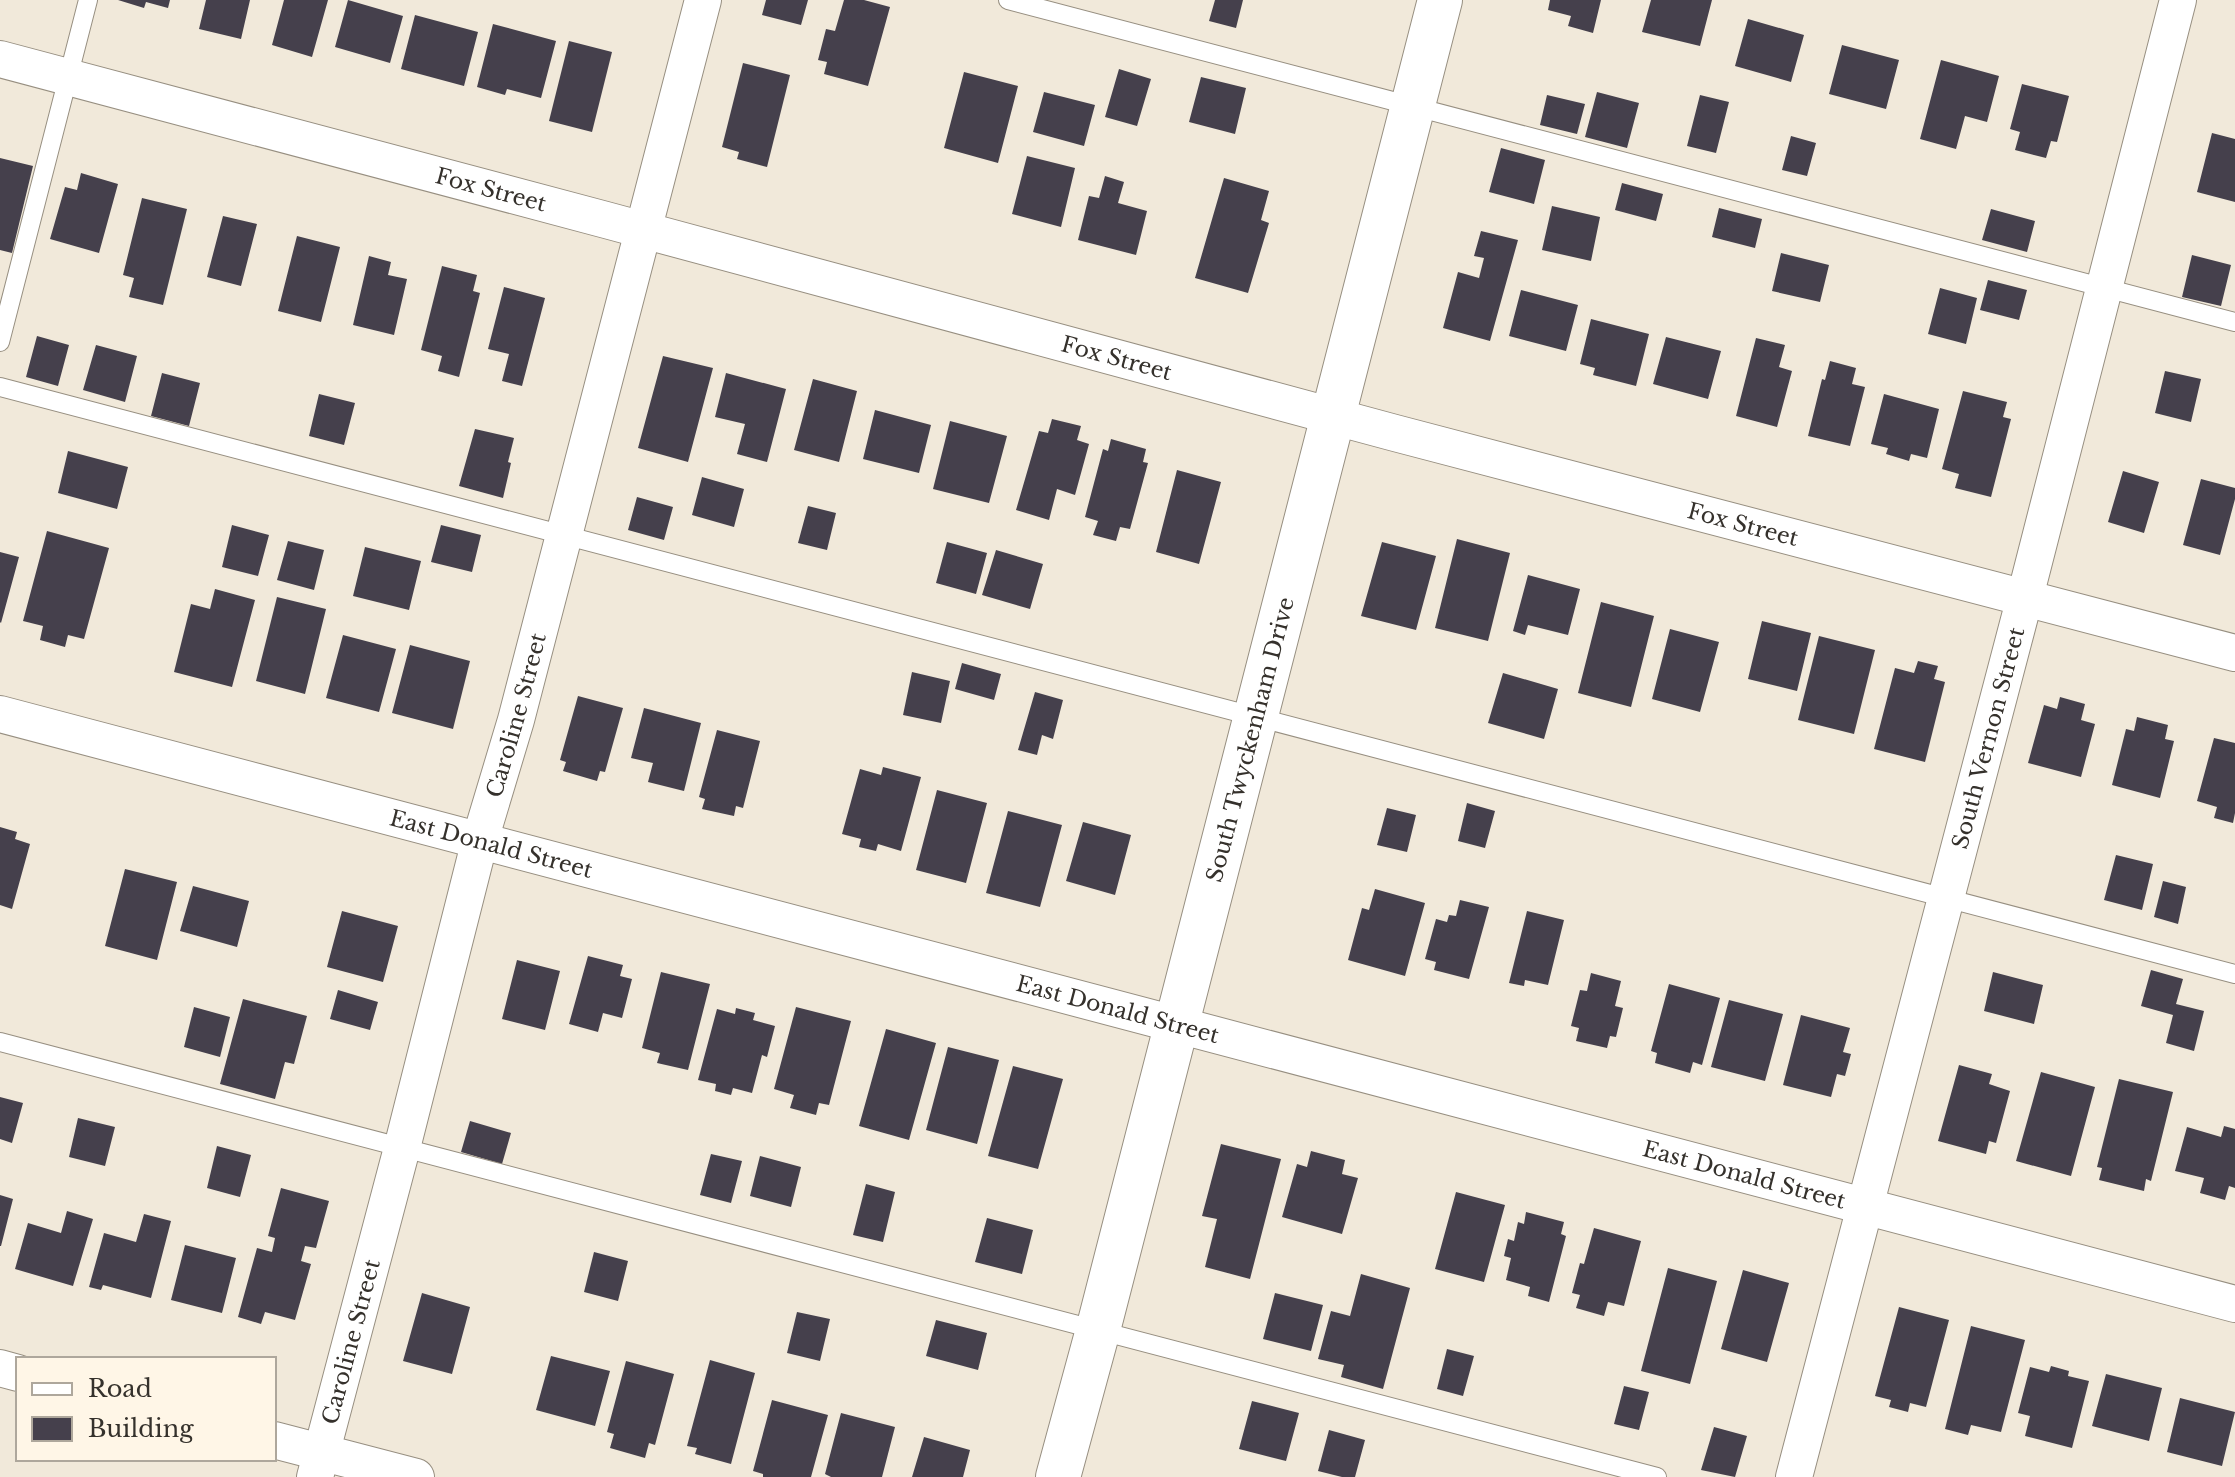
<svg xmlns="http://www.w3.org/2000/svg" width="2235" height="1477" viewBox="0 0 2235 1477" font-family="'Libre Baskerville',serif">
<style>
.building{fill:#45404c}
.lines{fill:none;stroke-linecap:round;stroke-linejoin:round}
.lane-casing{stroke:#978f81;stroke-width:20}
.street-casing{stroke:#978f81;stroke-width:38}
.secondary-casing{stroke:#978f81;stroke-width:46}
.lane{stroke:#fff;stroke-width:18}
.street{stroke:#fff;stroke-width:36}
.secondary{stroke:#fff;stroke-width:44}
.labels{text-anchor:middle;stroke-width:8;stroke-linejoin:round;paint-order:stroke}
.street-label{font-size:22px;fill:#35312c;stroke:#fff6e7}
</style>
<rect width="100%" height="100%" fill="#f1e9da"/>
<path class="building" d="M118 0H170L168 8 146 2 144 8Z
M206 0H250L241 39 199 29Z
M284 0H328L312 57 272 45Z
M348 0 403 16 390 63 335 47Z
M766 0H808L801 25 762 15Z
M844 0H864L890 7 868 86 824 74 827 62 818 60 826 29 835 31Z
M1215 0H1243L1236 28 1209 21Z
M1550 0H1601L1593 33 1568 26 1571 16 1548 10Z
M1651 0H1712L1700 46 1642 32Z
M415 15 478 32 464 86 401 69Z
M1748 19 1804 35 1791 82 1735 66Z
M493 24 556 41 541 98 507 89 505 95 477 87Z
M569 41 612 52 592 132 549 121Z
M1842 45 1899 60 1886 109 1829 94Z
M1941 60 1999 76 1987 122 1965 116 1956 149 1920 139Z
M743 63 790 75 767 167 737 159 739 152 722 147Z
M1119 69 1151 79 1137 126 1105 117Z
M964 72 1018 86 998 163 944 148Z
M1201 77 1246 88 1235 134 1189 122Z
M2022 84 2069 96 2057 142 2051 141 2046 158 2015 150 2020 132 2010 129Z
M1044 92 1095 105 1084 146 1033 132Z
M1597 92 1639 103 1627 148 1585 137Z
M1547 95 1585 104 1577 134 1540 125Z
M1700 95 1729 102 1716 153 1687 146Z
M2212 133 2235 139V202L2197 192Z
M1791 136 1816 143 1807 176 1782 170Z
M1501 148 1545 160 1534 204 1489 192Z
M1027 156 1075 168 1061 227 1012 214Z
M0 158 33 166 12 253 0 250Z
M81 173 118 184 99 253 50 239 65 187 77 190Z
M1105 176 1124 182 1118 203 1147 211 1136 255 1078 240 1089 196 1099 198Z
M1224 178 1269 191 1261 220 1269 223 1248 293 1195 278Z
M1622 183 1663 194 1656 221 1615 210Z
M142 198 187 209 163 305 129 297 134 278 123 275Z
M1552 206 1600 217 1591 261 1542 250Z
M1719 208 1762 219 1755 248 1712 237Z
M1991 209 2035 221 2027 252 1982 240Z
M223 216 257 224 241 286 207 277Z
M1481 231 1518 240 1490 341 1443 328 1458 272 1479 278 1484 258 1474 256Z
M297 236 340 247 321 322 278 311Z
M1781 253 1829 265 1820 302 1772 291Z
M2192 255 2231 265 2221 306 2182 297Z
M369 256 391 262 388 275 407 279 394 335 353 325Z
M442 266 477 275 473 291 480 293 459 377 438 371 442 356 421 350Z
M1988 280 2027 290 2019 320 1980 310Z
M504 287 545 298 522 386 502 381 509 354 488 349Z
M1940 288 1977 298 1966 344 1928 334Z
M1521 290 1578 305 1566 351 1509 336Z
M1591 319 1649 334 1636 386 1593 375 1595 368 1580 364Z
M37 336 69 345 58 386 26 377Z
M1666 337 1721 351 1708 399 1653 384Z
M1756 338 1785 345 1779 367 1792 371 1777 427 1736 416Z
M96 345 137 356 125 402 83 390Z
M663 356 713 368 688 462 638 448Z
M1830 361 1856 368 1852 384 1865 387 1850 446 1808 436 1822 379 1825 380Z
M2165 371 2201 379 2191 422 2155 413Z
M162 373 200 383 189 426 151 416Z
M726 373 786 389 767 462 737 454 745 424 715 417Z
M813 379 857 391 839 462 794 450Z
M1963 391 2007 402 2003 417 2011 419 1991 497 1955 488 1959 474 1942 469Z
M319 394 355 403 344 445 309 436Z
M1884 394 1939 409 1927 458 1911 454 1909 461 1886 454 1888 448 1871 444Z
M875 410 931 425 919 473 863 459Z
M1052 419 1081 426 1077 440 1089 444 1075 495 1057 489 1049 520 1016 510 1039 431 1048 433Z
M950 421 1007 436 989 503 933 489Z
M475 429 514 438 508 462 511 463 503 498 459 486Z
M1111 439 1146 449 1143 462 1148 463 1130 529 1120 527 1116 541 1093 535 1098 521 1085 517 1103 449 1108 451Z
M68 451 128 467 117 509 58 493Z
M1177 470 1221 482 1199 564 1156 552Z
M2123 471 2159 482 2144 533 2108 522Z
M702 477 744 489 734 527 692 515Z
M2201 479 2235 488V499L2220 555 2183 545Z
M637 497 673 507 664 540 628 530Z
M808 506 836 513 827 550 798 543Z
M232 525 269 535 258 576 222 567Z
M441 525 481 535 472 572 431 562Z
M47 531 109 548 84 639 68 635 65 647 40 640 43 626 23 621Z
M1457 539 1510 553 1488 641 1435 628Z
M288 541 324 550 314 590 277 580Z
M947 542 987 553 976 594 936 583Z
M1382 542 1436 556 1416 630 1361 616Z
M365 547 421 561 409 610 353 596Z
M996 550 1043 564 1030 609 982 595Z
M0 552 19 557 1 623 0 622Z
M1528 575 1580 589 1568 635 1528 625 1525 635 1513 631Z
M215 589 255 600 232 687 174 672 191 604 210 609Z
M277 597 326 609 305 694 256 681Z
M1601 602 1654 616 1631 707 1578 693Z
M1762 621 1811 633 1797 691 1748 679Z
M1670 629 1719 642 1700 712 1652 699Z
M343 635 396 649 379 712 326 698Z
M1819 636 1875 650 1854 734 1798 720Z
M410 645 470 661 453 729 392 713Z
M1918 661 1938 666 1934 679 1945 682 1925 762 1874 749 1895 668 1914 673Z
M962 663 1001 674 994 700 955 689Z
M912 672 950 681 941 723 903 715Z
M1503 673 1558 689 1544 739 1488 723Z
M1035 692 1063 700 1053 739 1042 735 1037 755 1018 750Z
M578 696 623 708 605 772 600 771 597 781 563 771 566 762 560 760Z
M2060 697 2085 704 2081 720 2095 724 2081 777 2028 763 2044 705 2057 709Z
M644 708 701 723 684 791 648 782 653 763 631 758Z
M2137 717 2168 725 2165 739 2174 741 2160 798 2112 785 2126 729 2134 731Z
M717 730 760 741 743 808 736 806 734 816 702 809 705 799 699 797Z
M2214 738 2235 743V813L2233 823 2214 818 2217 807 2197 801Z
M883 767 921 777 901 851 878 844 876 851 859 847 861 839 842 834 860 769 881 775Z
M937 790 987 803 966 883 916 870Z
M1467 803 1495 811 1485 848 1458 841Z
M1387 808 1416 815 1407 852 1377 845Z
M1008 811 1062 825 1040 907 986 893Z
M1083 822 1131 835 1115 895 1066 881Z
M0 827 17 832 15 839 30 844 12 909 0 905Z
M2116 855 2153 864 2142 910 2104 900Z
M125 869 177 882 157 960 105 946Z
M2163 881 2186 887 2178 924 2154 917Z
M193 886 249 901 237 947 180 931Z
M1375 889 1425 903 1405 976 1348 960 1362 908 1369 910Z
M1460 900 1489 907 1469 979 1434 970 1436 962 1425 959 1436 919 1447 922 1449 915 1456 916Z
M342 911 398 926 383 982 327 967Z
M1527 911 1564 920 1548 985 1525 980 1524 986 1509 983Z
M588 956 623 965 620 976 632 979 622 1018 603 1013 598 1032 569 1024Z
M517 960 560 971 545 1030 502 1019Z
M2151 970 2183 979 2176 1004 2204 1011 2194 1051 2166 1043 2173 1015 2141 1006Z
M661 972 710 984 688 1070 657 1063 660 1053 642 1048Z
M1993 972 2043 985 2034 1024 1984 1011Z
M1591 973 1621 981 1615 1006 1623 1008 1616 1037 1610 1036 1607 1048 1576 1041 1579 1028 1571 1026 1580 990 1587 991Z
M1669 984 1720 998 1702 1065 1693 1062 1690 1073 1655 1063 1657 1053 1651 1051Z
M338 990 378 1002 370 1030 330 1019Z
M243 999 307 1016 294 1064 285 1062 275 1099 220 1084Z
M1729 1000 1783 1014 1765 1081 1711 1067Z
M194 1007 230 1017 220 1057 184 1047Z
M796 1007 851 1021 829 1105 819 1103 816 1115 790 1108 794 1095 774 1089Z
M736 1008 755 1013 753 1020 775 1026 767 1057 762 1055 752 1093 733 1088 731 1095 715 1091 716 1084 698 1080 717 1009 735 1014Z
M1801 1015 1850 1028 1843 1052 1851 1054 1845 1076 1837 1074 1831 1097 1783 1085Z
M886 1029 936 1043 909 1140 859 1126Z
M948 1047 999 1060 977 1144 926 1130Z
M1959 1065 1992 1074 1989 1084 2010 1091 1996 1143 1989 1141 1986 1154 1938 1141Z
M1013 1066 1063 1079 1038 1169 988 1156Z
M2041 1072 2095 1087 2071 1176 2016 1161Z
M2119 1079 2173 1092 2151 1181 2146 1179 2144 1191 2099 1180 2102 1168 2097 1167Z
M0 1097 23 1103 12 1143 0 1139Z
M78 1118 115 1127 105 1166 69 1157Z
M470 1121 511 1133 502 1164 461 1152Z
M2224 1126 2235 1129V1188L2229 1186 2225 1200 2200 1193 2204 1178 2175 1171 2187 1127 2221 1137Z
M1221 1144 1281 1159 1250 1279 1205 1267 1217 1219 1202 1216Z
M217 1146 251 1155 240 1197 207 1188Z
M1311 1151 1345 1160 1342 1174 1358 1178 1342 1234 1282 1217 1297 1164 1307 1167Z
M711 1154 742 1161 731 1203 700 1195Z
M760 1156 801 1167 791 1207 750 1196Z
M866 1184 895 1192 883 1242 853 1235Z
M281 1188 329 1201 316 1248 305 1246 301 1261 311 1264 295 1320 265 1312 261 1324 238 1317 257 1248 272 1252 275 1238 268 1236Z
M1456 1192 1505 1205 1484 1282 1435 1269Z
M0 1195 13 1199 1 1246H0Z
M67 1211 93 1219 73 1286 15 1269 28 1223 61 1233Z
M1526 1212 1564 1222 1561 1234 1566 1236 1549 1302 1528 1296 1530 1287 1506 1280 1511 1258 1504 1256 1508 1239 1514 1241 1518 1222 1524 1224Z
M144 1214 171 1221 151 1298 103 1285 101 1290 89 1287 104 1233 136 1242Z
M987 1218 1033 1230 1022 1274 975 1262Z
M1594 1228 1641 1241 1624 1306 1608 1302 1604 1316 1576 1308 1580 1295 1572 1293 1580 1263 1584 1264Z
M185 1245 236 1258 222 1313 171 1300Z
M594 1252 628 1261 618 1301 584 1292Z
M1668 1268 1717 1281 1690 1384 1641 1371Z
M1743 1270 1789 1283 1767 1362 1721 1349Z
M1361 1274 1410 1288 1383 1389 1341 1377 1344 1365 1318 1359 1331 1311 1350 1316Z
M422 1293 470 1307 452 1374 403 1361Z
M1275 1293 1323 1305 1311 1351 1263 1339Z
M1899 1307 1949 1320 1926 1407 1910 1403 1908 1412 1889 1407 1891 1400 1875 1396Z
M797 1312 830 1319 820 1361 787 1353Z
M936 1320 987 1333 978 1370 926 1356Z
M1971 1326 2025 1340 2001 1432 1971 1425 1968 1435 1945 1429Z
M1447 1349 1474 1356 1463 1396 1437 1389Z
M551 1356 610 1371 595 1426 536 1410Z
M710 1360 755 1373 731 1464 695 1454 697 1448 687 1446Z
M626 1361 674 1374 655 1445 649 1443 645 1458 610 1448 614 1434 607 1432Z
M2051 1366 2069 1371 2068 1376 2089 1381 2072 1448 2025 1436 2030 1416 2018 1413 2030 1367 2049 1372Z
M2106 1374 2162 1388 2149 1441 2092 1426Z
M1624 1386 1649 1392 1639 1430 1614 1424Z
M2180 1398 2235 1412 2222 1466 2167 1452Z
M772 1400 828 1415 811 1477H763V1474L753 1471Z
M1252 1401 1299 1413 1286 1461 1239 1449Z
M841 1413 895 1427 882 1477H831L825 1474Z
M1714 1427 1747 1436 1735 1477 1701 1470Z
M1329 1430 1365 1440 1355 1477H1342L1318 1471Z
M924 1437 970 1450 963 1477H912Z"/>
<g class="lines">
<g class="lane-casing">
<path id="lane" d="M1008 0 2235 322
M0 342 88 0
M0 387 2235 974
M0 1042 1657 1477"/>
</g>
<g class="street-casing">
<g id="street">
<path id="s1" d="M0 59 606 220 1395 433 2235 653"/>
<path id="s2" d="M0 714 2235 1304"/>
<path d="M0 1368 18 1373"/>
<path d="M274 1440 416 1477"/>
<path id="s3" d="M315 1477 402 1148 480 840 516 720 703 0"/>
<path id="s4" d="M1794 1477 2025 597 2178 0"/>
</g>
</g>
<g class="secondary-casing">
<g id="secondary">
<path id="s5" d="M1058 1477 1098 1330 1440 0"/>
</g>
</g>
<use href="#lane" class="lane"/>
<use href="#street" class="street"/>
<use href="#secondary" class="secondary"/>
</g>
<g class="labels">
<g class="street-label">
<text dy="8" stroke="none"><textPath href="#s1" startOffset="508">Fox Street</textPath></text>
<text dy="8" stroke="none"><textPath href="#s1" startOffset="1156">Fox Street</textPath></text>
<text dy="8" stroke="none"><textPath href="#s1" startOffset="1804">Fox Street</textPath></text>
<text dy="8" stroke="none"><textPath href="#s3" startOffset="788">Caroline Street</textPath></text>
<text dy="8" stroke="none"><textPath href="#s5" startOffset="762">South Twyckenham Drive</textPath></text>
<text dy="8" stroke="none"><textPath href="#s4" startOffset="764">South Vernon Street</textPath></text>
<text dy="8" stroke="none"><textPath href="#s2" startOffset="508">East Donald Street</textPath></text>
<text dy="8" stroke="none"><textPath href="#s2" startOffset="1156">East Donald Street</textPath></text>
<text dy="8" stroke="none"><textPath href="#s2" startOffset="1804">East Donald Street</textPath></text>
<text dy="8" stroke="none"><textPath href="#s3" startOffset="140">Caroline Street</textPath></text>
</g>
</g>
<rect x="16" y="1357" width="260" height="104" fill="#fff6e7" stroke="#aea79c" stroke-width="2"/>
<rect x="32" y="1383" width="40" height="12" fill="#ffffff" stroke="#aea79c" stroke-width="2"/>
<text x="88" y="1397" font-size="24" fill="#35312c">Road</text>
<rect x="32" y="1417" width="40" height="24" fill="#45404c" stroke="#aea79c" stroke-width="2"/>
<text x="88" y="1437" font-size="24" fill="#35312c">Building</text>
</svg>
